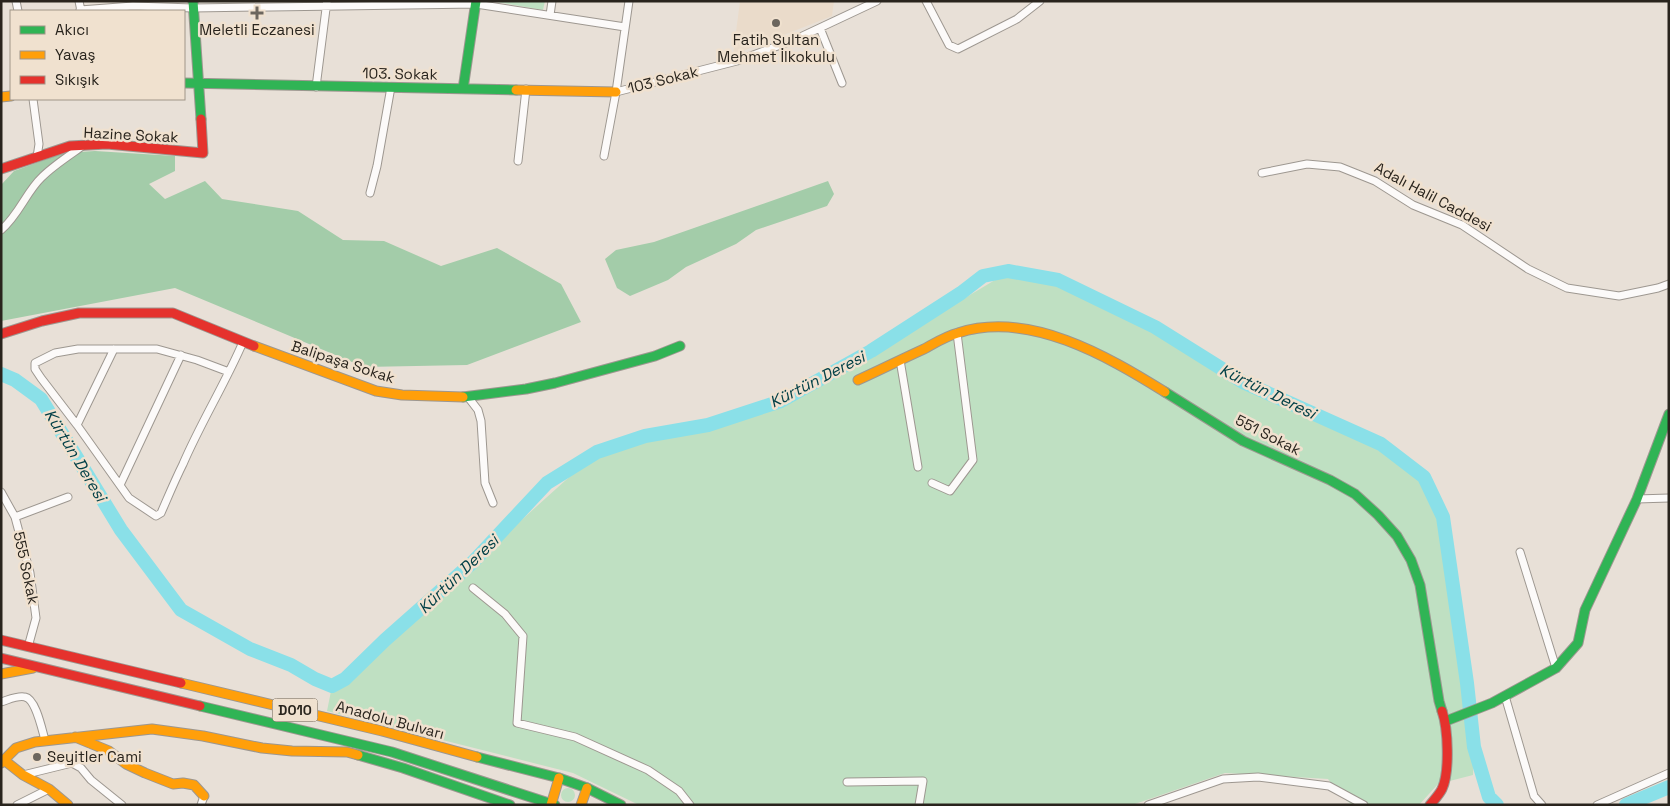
<svg xmlns="http://www.w3.org/2000/svg" width="1670" height="806" viewBox="0 0 1670 806" font-family="'Space Grotesk',sans-serif">
<style>
.built{fill:#eadbca}
.green{fill:#bfe0c2}
.forest{fill:#a3cca9}
.lines{fill:none;stroke-linecap:round;stroke-linejoin:round}
.river{stroke:#8ae0e8;stroke-width:14}
.street-casing{stroke:#9d9790;stroke-width:9}
.fast-casing{stroke:#9d9790;stroke-width:11}
.slow-casing{stroke:#9d9790;stroke-width:11}
.jam-casing{stroke:#9d9790;stroke-width:11}
.street{stroke:#fcfaf9;stroke-width:7}
.fast{stroke:#30b455;stroke-width:9}
.slow{stroke:#ff9f0a;stroke-width:9}
.jam{stroke:#e5322d;stroke-width:9}
.poi-dot{fill:#6c665e;stroke:#f0e1cf;stroke-width:2}
.labels{text-anchor:middle;stroke-width:5;stroke-linejoin:round;paint-order:stroke}
.shield{fill:#f0e1cf;stroke:#655d52;stroke-width:1}
.shield-label{font-size:14px;font-weight:bold;fill:#29241d}
.poi-label{font-size:15px;fill:#29241d;stroke:#f0e1cf}
.street-label{font-size:15px;fill:#29241d;stroke:#f0e1cf}
.water-label{font-size:16px;font-style:italic;fill:#024047;stroke:#f0e1cf}
</style>
<rect width="100%" height="100%" fill="#e8e0d7"/>
<path class="built" d="M740 1H834L832 16 733 55Z"/>
<path class="green" d="M491 1H545L543 10Z
M1005 274 1058 280 1243 382 1381 444 1424 477 1443 517 1474 747 1473 775 1438 784 1419 805H1352L1341 796 1328 779 1225 773 1132 805H639L573 773 327 711 332 686 345 679 597 452 708 425 781 401 838 374Z
M561 795a7 7 0 1 1 14 0a7 7 0 1 1-14 0Z"/>
<path class="forest" d="M95 151 175 156V171L149 184 165 199 205 181 222 199 298 211 343 240 384 241 441 266 497 248 561 284 581 322 467 365 364 367 175 288 1 321V185L14 171 64 153Z
M828 181 834 194 827 206 756 230 736 244 686 267 668 280 630 296 617 288 605 259 616 250 654 242Z"/>
<g class="lines">
<path class="river" d="M1 374 15 380 41 399 121 530 181 610 250 649 291 665 315 679 332 686 345 679 385 640 473 562 547 483 597 452 645 436 708 425 781 401 871 351 961 293 983 276 1008 271 1058 280 1155 327 1243 382 1381 444 1424 477 1443 517 1467 683 1474 747 1489 797 1497 805
M1626 805 1669 787"/>
<g class="street-casing">
<path id="street" d="M16 1 18 11
M79 1 81 11
M926 1 949 45 958 49 1017 19 1040 1
M80 10 133 6 193 8 476 4 625 27
M550 15 552 1
M820 28 842 83
M316 87 327 1
M616 92 737 61 794 40 877 1
M33 99 39 144 37 157
M604 156 616 92 629 1
M518 161 526 89
M1262 173 1307 164 1340 167 1375 181 1413 205 1462 225 1528 269 1567 288 1619 296 1658 288 1669 284
M370 193 377 166 391 87
M1 230C19 215 26 192 42 177 54 165 70 155 84 145
M900 360 918 467
M229 372 197 360 157 349H78L55 353 35 363V369L41 378 77 425 129 498 156 516 161 513C168 497 175 480 183 464 201 422 225 384 243 342
M468 397 478 410 481 421 485 483 493 503
M77 425 114 349
M932 483 950 491 973 460 957 333
M120 485 181 355
M1 492 15 517 30 573 36 618 28 647
M1637 499 1669 498
M15 517 68 497
M1520 552 1556 668
M473 588 505 614 523 636 517 723 575 737 648 770 679 791 690 805
M1505 696 1534 796 1542 805
M1 702C8 700 18 695 25 697 36 699 42 730 45 740
M23 775 72 763 81 768 91 780 122 805
M847 782 923 781 919 805
M17 805 49 789
M201 805 204 796
M1148 805 1223 779 1258 777 1329 786 1364 805
M1597 805 1669 773"/>
</g>
<g class="fast-casing">
<path id="fast" d="M193 1 201 119
M184 83 516 90
M463 89 476 1
M1165 392 1243 441 1330 480 1355 494 1378 515 1397 536 1411 560 1420 585 1439 701 1442 711
M463 397 526 389 555 383 655 356 680 346
M200 706 392 752 555 805
M1446 721 1492 703 1556 668 1578 643 1585 610 1637 499 1669 414
M358 755 403 768 510 805
M477 757 559 778 587 788 621 805"/>
</g>
<g class="slow-casing">
<path id="slow" d="M516 90 616 92
M1 97 11 96
M254 346 376 391 402 395 463 397
M858 380C880 370 902 359 924 349 935 343 946 336 958 333 1029 310 1107 356 1165 392
M1 674 33 668
M181 683 382 731 477 757
M75 737 109 751 126 764 145 773 173 784 183 783 194 785 204 796
M4 760 23 775 49 789 68 805
M1 763 16 748 35 742 152 729 203 736 262 748 292 751 347 752 358 755
M551 805 559 778
M581 805 587 788"/>
</g>
<g class="jam-casing">
<path id="jam" d="M1 169 70 146 107 144 203 153 201 119
M1 334 42 321 79 313H173L254 346
M1 640 181 683
M1 658 200 706
M1430 805C1434 800 1439 795 1442 789 1450 772 1448 728 1442 711"/>
</g>
<use href="#street" class="street"/>
<use href="#fast" class="fast"/>
<use href="#slow" class="slow"/>
<use href="#jam" class="jam"/>
</g>
<g class="poi-dot">
<path d="M254.5 5.5h5v5h5v5h-5v5h-5v-5h-5v-5h5z"/>
<circle cx="776" cy="23" r="5"/>
<circle cx="37" cy="757" r="5"/>
</g>
<g class="labels">
<rect class="shield" x="272.5" y="698.5" width="45" height="23" rx="4"/>
<g class="shield-label">
<text x="295" y="715">D010</text>
</g>
<g class="poi-label">
<text x="257" y="35">Meletli Eczanesi</text>
<text x="776" y="45">Fatih Sultan<tspan x="776" dy="17">Mehmet İlkokulu</tspan></text>
<text x="47" y="762" text-anchor="start">Seyitler Cami</text>
</g>
<g class="street-label">
<text transform="translate(400 74) rotate(1)" y="5">103. Sokak</text>
<text transform="translate(663 80) rotate(-14)" y="5">103 Sokak</text>
<text transform="translate(131 135) rotate(3)" y="5">Hazine Sokak</text>
<text transform="translate(1433 197) rotate(28)" y="5">Adalı Halil Caddesi</text>
<text transform="translate(343 362) rotate(18)" y="5">Balipaşa Sokak</text>
<text transform="translate(1268 435) rotate(27)" y="5">551 Sokak</text>
<text transform="translate(26 568) rotate(78)" y="5">555 Sokak</text>
<text transform="translate(390 720) rotate(15)" y="5">Anadolu Bulvarı</text>
</g>
<g class="water-label">
<text transform="translate(817 379) rotate(-27)" y="6">Kürtün Deresi</text>
<text transform="translate(1268 391) rotate(26)" y="6">Kürtün Deresi</text>
<text transform="translate(76 455) rotate(59)" y="6">Kürtün Deresi</text>
<text transform="translate(458 574) rotate(-44)" y="6">Kürtün Deresi</text>
</g>
</g>
<rect width="1670" height="806" fill="none" stroke="#29241d" stroke-width="5"/>
<rect x="10" y="10" width="175" height="90" fill="#f0e1cf" stroke="#a09588"/>
<rect x="20" y="26" width="25" height="8" fill="#30b455" stroke="#a09588"/>
<text x="55" y="35" font-size="15" fill="#29241d">Akıcı</text>
<rect x="20" y="51" width="25" height="8" fill="#ff9f0a" stroke="#a09588"/>
<text x="55" y="60" font-size="15" fill="#29241d">Yavaş</text>
<rect x="20" y="76" width="25" height="8" fill="#e5322d" stroke="#a09588"/>
<text x="55" y="85" font-size="15" fill="#29241d">Sıkışık</text>
</svg>
